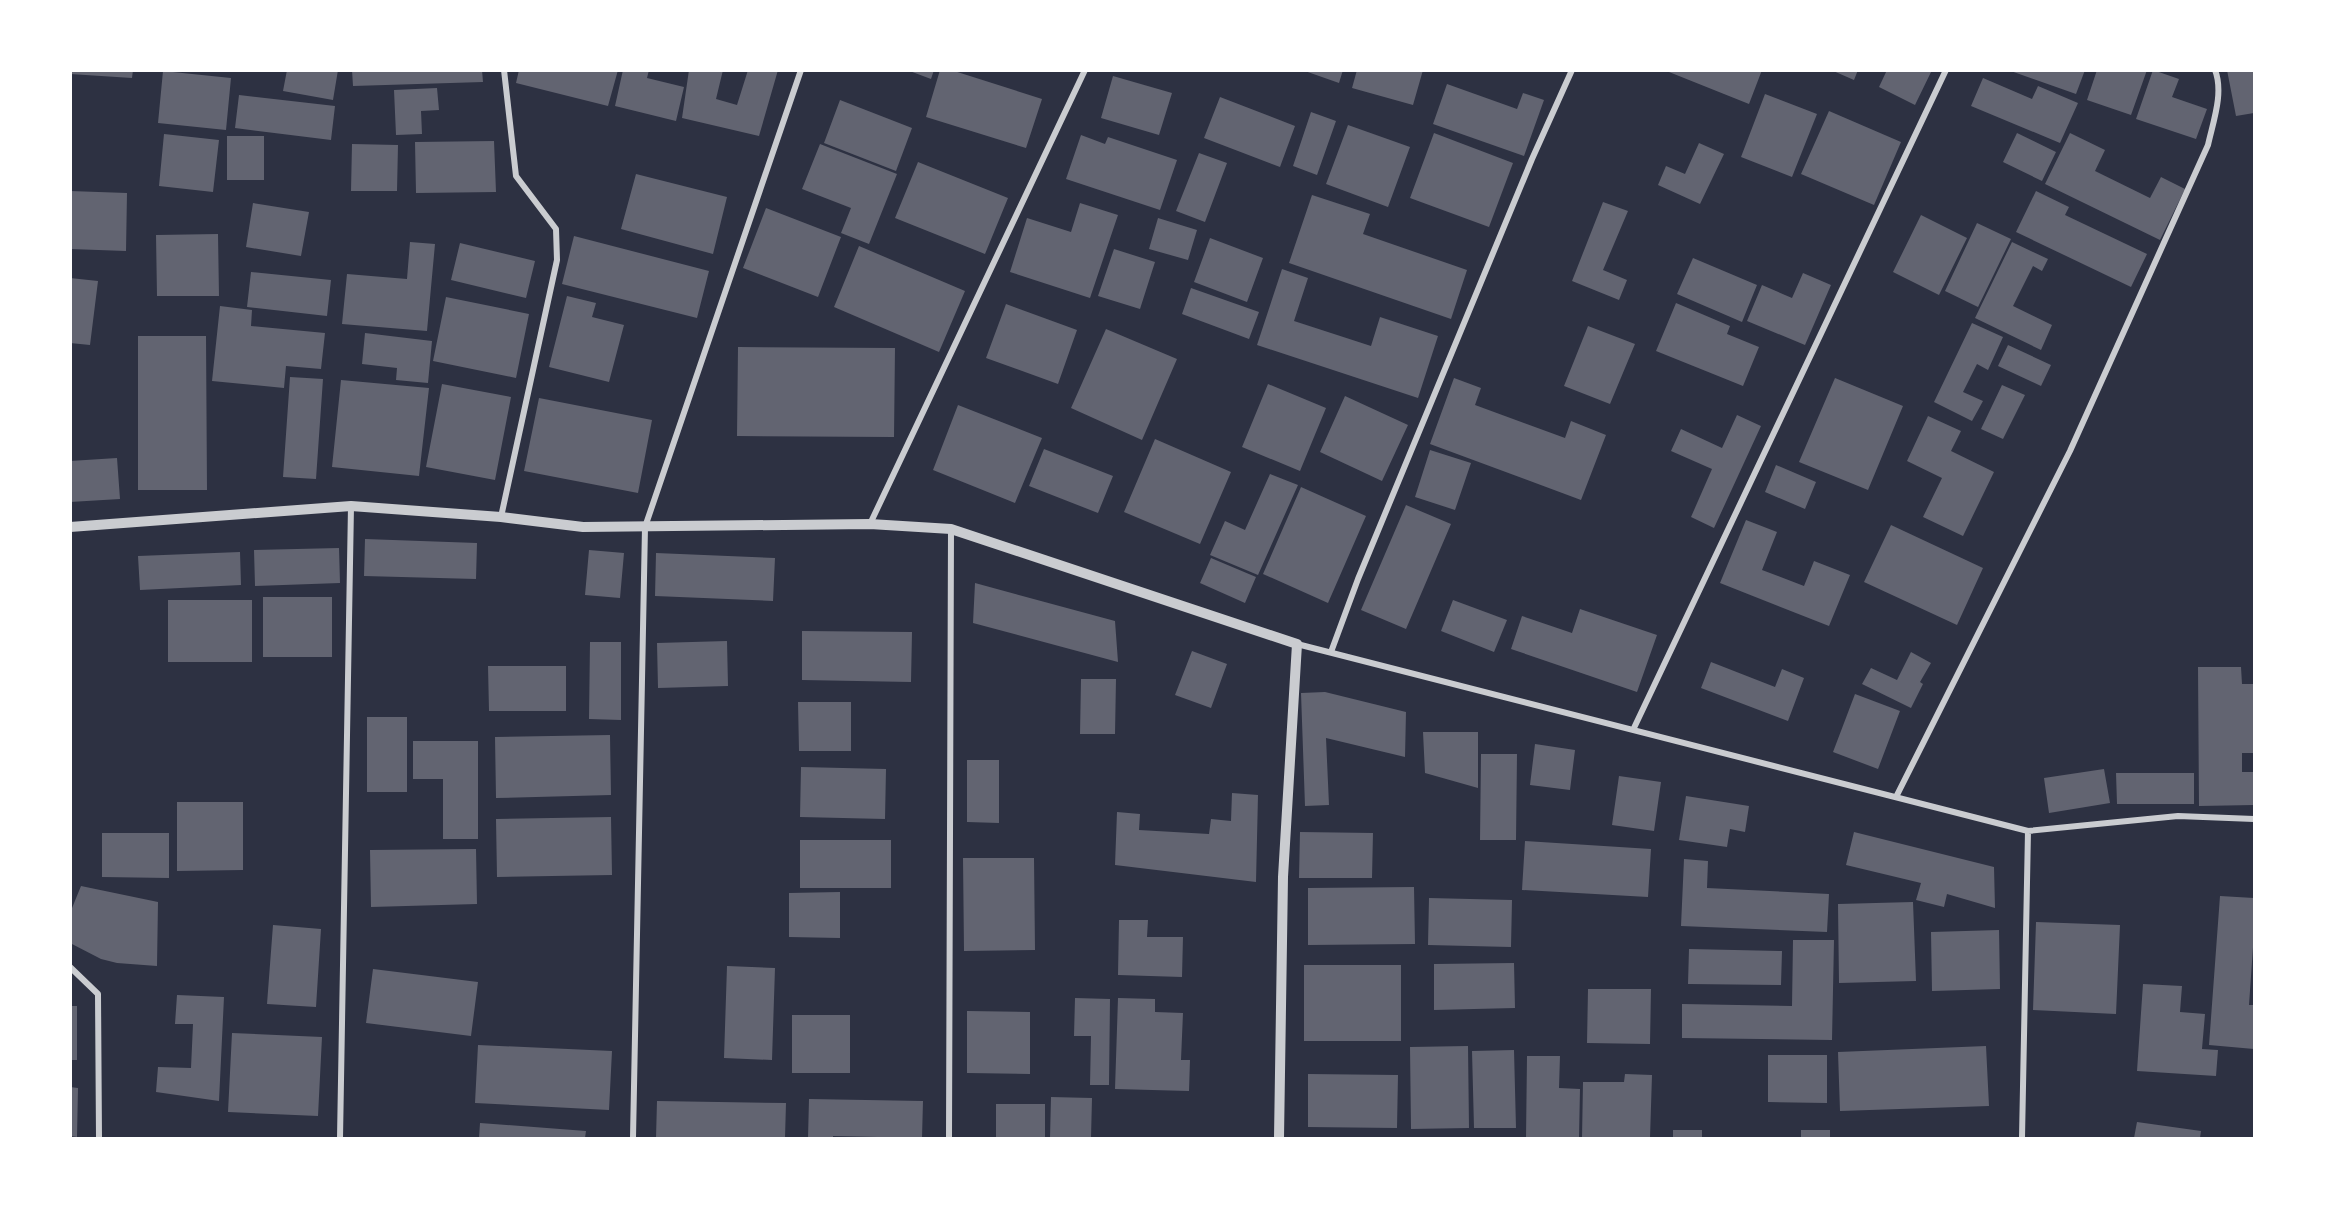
<svg xmlns="http://www.w3.org/2000/svg" width="2325" height="1209" viewBox="0 0 2325 1209" font-family="'Varela Round',sans-serif">
<style>
.building{fill:#626471}
.lines{fill:none;stroke-linecap:round;stroke-linejoin:round}
.minor{stroke:#caccd0;stroke-width:6}
.tertiary{stroke:#caccd0;stroke-width:10}
</style>
<rect width="100%" height="100%" fill="#2d3142"/>
<path class="building" d="M70 70H133L132 78 70 74Z
M287 70H338L333 100 283 91Z
M352 70H482L483 82 353 86Z
M519 70H618L608 106 516 83Z
M623 70H649L647 78 684 87 676 121 615 106Z
M689 70H723L716 99 737 105 748 70H778L759 136 682 118Z
M907 70H934L931 79Z
M940 70H951L1042 99 1026 148 926 117Z
M1302 70H1343L1339 83Z
M1357 70H1423L1413 105 1352 88Z
M1664 70H1762L1749 104Z
M1831 70H1858L1854 80Z
M1887 70 1902 72 1932 70 1915 105 1879 87Z
M2008 70H2085L2076 94Z
M2097 70H2147L2131 115 2087 100Z
M2153 70 2179 79 2172 97 2207 109 2196 139 2136 119Z
M2227 70H2254V113L2236 116Z
M163 71 231 78 226 130 158 123Z
M1113 76 1172 93 1159 135 1101 118Z
M1983 78 2032 99 2038 86 2078 103 2060 143 1971 106Z
M1447 84 1517 109 1523 93 1544 100 1524 156 1433 124Z
M437 88 439 110 421 111 422 134 396 135 394 90Z
M1765 94 1817 114 1792 177 1741 157Z
M239 95 335 106 331 140 235 128Z
M1220 97 1295 126 1280 167 1204 138Z
M840 100 912 128 896 171 824 143Z
M1829 111 1901 142 1874 205 1801 174Z
M1311 112 1336 121 1317 175 1293 166Z
M1348 125 1410 147 1388 207 1326 184Z
M1434 133 1513 163 1489 227 1410 198Z
M2017 133 2056 152 2042 181 2003 162Z
M2070 133 2105 150 2095 171 2150 198 2161 177 2185 189 2160 240 2045 184Z
M164 134 219 140 213 192 159 186Z
M1081 135 1105 144 1108 137 1177 160 1160 210 1066 179Z
M227 136H264V180H227Z
M494 141 496 192 416 193 415 142Z
M1699 143 1724 154 1700 204 1658 185 1666 166 1685 174Z
M352 144 398 145 397 191H351Z
M820 144 897 174 869 244 841 233 851 208 802 189Z
M1199 153 1227 163 1205 222 1176 211Z
M918 162 1008 198 985 254 895 218Z
M636 174 727 197 713 254 621 229Z
M70 191 127 193 126 251 70 249Z
M2036 191 2069 207 2065 215 2147 254 2131 287 2016 232Z
M1312 195 1370 214 1363 234 1467 270 1451 319 1289 263Z
M1603 202 1628 211 1603 270 1627 280 1619 300 1572 281Z
M253 203 309 212 301 256 246 247Z
M1080 203 1118 215 1090 298 1010 272 1027 218 1071 232Z
M766 208 841 237 818 297 743 268Z
M1921 215 1967 238 1939 295 1893 272Z
M1158 218 1197 230 1188 260 1149 249Z
M1977 223 2011 239 1978 307 1945 291Z
M218 234 219 296H157L156 235Z
M574 236 709 271 697 318 562 284Z
M1210 238 1263 258 1247 302 1194 282Z
M410 242 435 244 427 331 342 324 347 274 407 279Z
M2012 242 2048 259 2042 271 2033 266 2013 306 2052 325 2041 350 1975 318Z
M460 243 535 261 526 298 451 280Z
M859 246 965 291 939 352 834 307Z
M1114 249 1155 262 1140 309 1098 296Z
M1693 258 1757 285 1742 322 1677 294Z
M1282 269 1308 278 1294 321 1371 346 1380 317 1438 336 1418 398 1257 345Z
M251 272 331 280 327 316 247 307Z
M1803 273 1831 285 1805 345 1747 321 1762 285 1792 298Z
M70 278 98 281 90 345 70 343Z
M1191 288 1259 312 1249 339 1182 314Z
M567 296 596 303 592 317 624 325 609 382 549 367Z
M446 297 529 314 516 378 433 361Z
M1676 303 1730 326 1727 334 1759 347 1743 386 1656 351Z
M1006 304 1077 330 1058 384 986 358Z
M220 306 252 310 251 326 325 333 321 369 286 366 284 388 212 381Z
M1972 323 2003 337 1988 370 1977 364 1963 392 1983 401 1972 421 1934 402Z
M1588 326 1635 344 1610 404 1564 386Z
M1106 329 1177 359 1142 440 1071 408Z
M365 333 432 341 428 383 396 380 397 368 362 364Z
M138 336H206L207 490H138Z
M2008 345 2051 365 2041 386 1998 366Z
M738 347 895 348 894 437 737 436Z
M290 377 323 379 316 479 283 477Z
M1454 378 1481 388 1475 405 1565 438 1571 421 1606 435 1581 500 1430 444Z
M1835 378 1903 406 1868 490 1799 462Z
M341 380 429 388 419 476 332 467Z
M442 384 511 397 495 480 426 467Z
M1268 384 1326 408 1300 471 1242 447Z
M2002 385 2025 395 2003 439 1981 429Z
M1345 396 1408 425 1382 481 1320 452Z
M539 398 652 420 638 493 524 471Z
M958 405 1042 438 1015 503 933 470Z
M1737 415 1761 426 1714 528 1691 517 1712 469 1671 451 1681 429 1722 448Z
M1928 416 1961 431 1951 451 1994 472 1963 536 1923 517 1942 478 1907 461Z
M1155 439 1231 472 1200 544 1124 512Z
M1044 449 1113 476 1098 513 1029 486Z
M1430 450 1471 463 1455 510 1415 497Z
M117 458 120 499 70 502V461Z
M1776 465 1816 482 1805 509 1765 492Z
M1270 474 1298 485 1258 575 1210 555 1225 521 1245 530Z
M1301 487 1366 516 1328 603 1263 574Z
M1406 505 1451 524 1406 629 1361 610Z
M1746 520 1777 532 1762 570 1804 586 1814 561 1850 575 1829 626 1720 583Z
M1891 525 1983 568 1957 625 1864 582Z
M365 539 477 543 476 579 364 576Z
M339 548 340 583 255 586 254 550Z
M589 550 624 553 620 598 585 595Z
M240 552 241 585 140 590 138 556Z
M656 553 775 558 773 601 655 596Z
M1211 558 1256 577 1245 603 1200 583Z
M975 583 1115 621 1118 662 973 623Z
M263 597H332V657H263Z
M168 600H252V662H168Z
M1453 600 1507 620 1494 652 1441 631Z
M1580 609 1657 635 1637 692 1511 649 1522 616 1572 633Z
M802 631 912 632 911 682 802 680Z
M727 641 728 686 658 688 657 643Z
M590 642H621V720L589 719Z
M1192 651 1227 664 1211 708 1175 695Z
M1911 652 1931 663 1920 682 1923 684 1911 708 1862 684 1871 668 1897 680Z
M1711 662 1775 687 1782 669 1804 678 1788 721 1701 688Z
M488 666H566V711H489Z
M2198 667H2241L2242 684H2254V753H2242V772H2254V805L2199 806Z
M1081 679H1116L1115 734H1080Z
M1325 692 1406 712 1405 757 1326 738 1329 805 1305 806 1301 693Z
M1855 694 1900 711 1878 769 1833 752Z
M798 702H851V751H799Z
M367 717H407V792H367Z
M1423 732H1478V788L1425 773Z
M610 735 611 795 496 798 495 737Z
M413 741H478V839H443V779H413Z
M1535 744 1575 750 1570 790 1530 785Z
M1481 754H1517L1516 840H1480Z
M967 760H999V823L967 822Z
M801 767 886 769 885 819 800 817Z
M2104 769 2110 803 2049 813 2044 778Z
M2116 773H2194V804H2117Z
M1619 776 1661 782 1654 831 1612 825Z
M1232 793 1258 795 1256 882 1115 865 1117 812 1140 814 1139 830 1209 834 1211 819 1231 821Z
M1686 796 1749 806 1745 832 1730 829 1727 847 1679 840Z
M177 802H243V870L177 871Z
M611 817 612 875 497 877 496 819Z
M1300 832 1373 833 1372 878H1299Z
M1854 832 1994 867 1995 908 1947 894 1944 907 1916 900 1921 883 1846 865Z
M102 833H169V878L102 877Z
M800 840H891V888H800Z
M1525 841 1651 849 1648 897 1522 890Z
M476 849 477 904 371 907 370 850Z
M963 858H1034L1035 950 964 951Z
M1684 859 1708 861 1707 888 1829 894 1827 932 1681 926Z
M81 886 158 902 157 966 117 963 101 959 70 943V913Z
M1414 887 1415 944 1308 945V888Z
M840 892V938L789 937V893Z
M2220 896 2254 898V933L2249 1005H2254V1049L2209 1045Z
M1429 898 1512 900 1511 947 1428 945Z
M1913 902 1916 981 1839 983 1838 904Z
M1119 920H1148L1147 937H1183L1182 977 1118 975Z
M2036 922 2120 925 2116 1014 2033 1010Z
M273 925 321 929 316 1007 267 1004Z
M1999 930 2000 989 1932 991 1931 932Z
M1793 940H1834L1832 1040 1682 1038V1004L1792 1006Z
M1689 949 1782 951 1781 985 1688 984Z
M1514 963 1515 1008 1434 1010V964Z
M1304 965H1401V1041H1304Z
M727 966 775 968 772 1060 724 1058Z
M373 969 478 982 471 1036 366 1023Z
M2143 984 2182 986 2180 1012 2205 1014 2202 1049 2218 1050 2216 1076 2137 1071Z
M1588 989H1651L1650 1044 1587 1043Z
M177 995 224 997 219 1101 156 1092 158 1067 191 1068 193 1024H175Z
M1075 998 1110 999 1109 1085H1090L1091 1036H1074Z
M1118 998 1155 999V1012L1183 1013 1181 1060H1190L1189 1091 1115 1089Z
M70 1006H77V1060H70Z
M967 1011 1030 1012V1074L967 1073Z
M792 1015H850V1073H792Z
M232 1033 322 1037 318 1116 228 1112Z
M478 1045 612 1051 609 1110 475 1103Z
M1468 1046 1469 1128 1411 1129 1410 1047Z
M1986 1046 1989 1106 1840 1111 1838 1052Z
M1514 1050 1516 1128H1474L1472 1051Z
M1768 1055H1827V1103L1768 1102Z
M1527 1056H1560L1559 1088 1580 1089 1579 1138H1526Z
M1308 1074 1398 1075 1397 1128 1308 1127Z
M1625 1074 1652 1075 1650 1138H1582L1583 1082H1624Z
M70 1087 78 1088 77 1137 70 1136Z
M1051 1097 1092 1098 1091 1138H1050Z
M809 1099 923 1101 922 1138 833 1136V1138H808Z
M657 1101 786 1103 785 1138H656Z
M996 1104H1045V1138H996Z
M2137 1122 2201 1131 2200 1138H2134Z
M480 1123 586 1131 585 1138H479Z
M1673 1130H1702V1138H1673Z
M1801 1130H1830V1138H1801Z"/>
<g class="lines">
<path class="minor" d="M501 517 557 260 556 229 516 176 504 70
M870 524 1085 70
M1297 644 2028 831 2178 816 2254 819
M1331 652 1358 579 1532 159 1572 70
M1633 730 1946 70
M1896 797 2070 451 2208 145C2213 122 2224 93 2215 70
M70 967 98 994 99 1138
M340 1138 351 506
M633 1138 645 527 801 70
M949 1138 951 529
M2022 1138 2028 831"/>
<path class="tertiary" d="M70 527 351 506 501 517 583 527 870 524 951 529 1297 644 1283 877 1279 1138"/>
</g>
<rect width="2325" height="1209" fill="none" stroke="#ffffff" stroke-width="144"/>
</svg>
